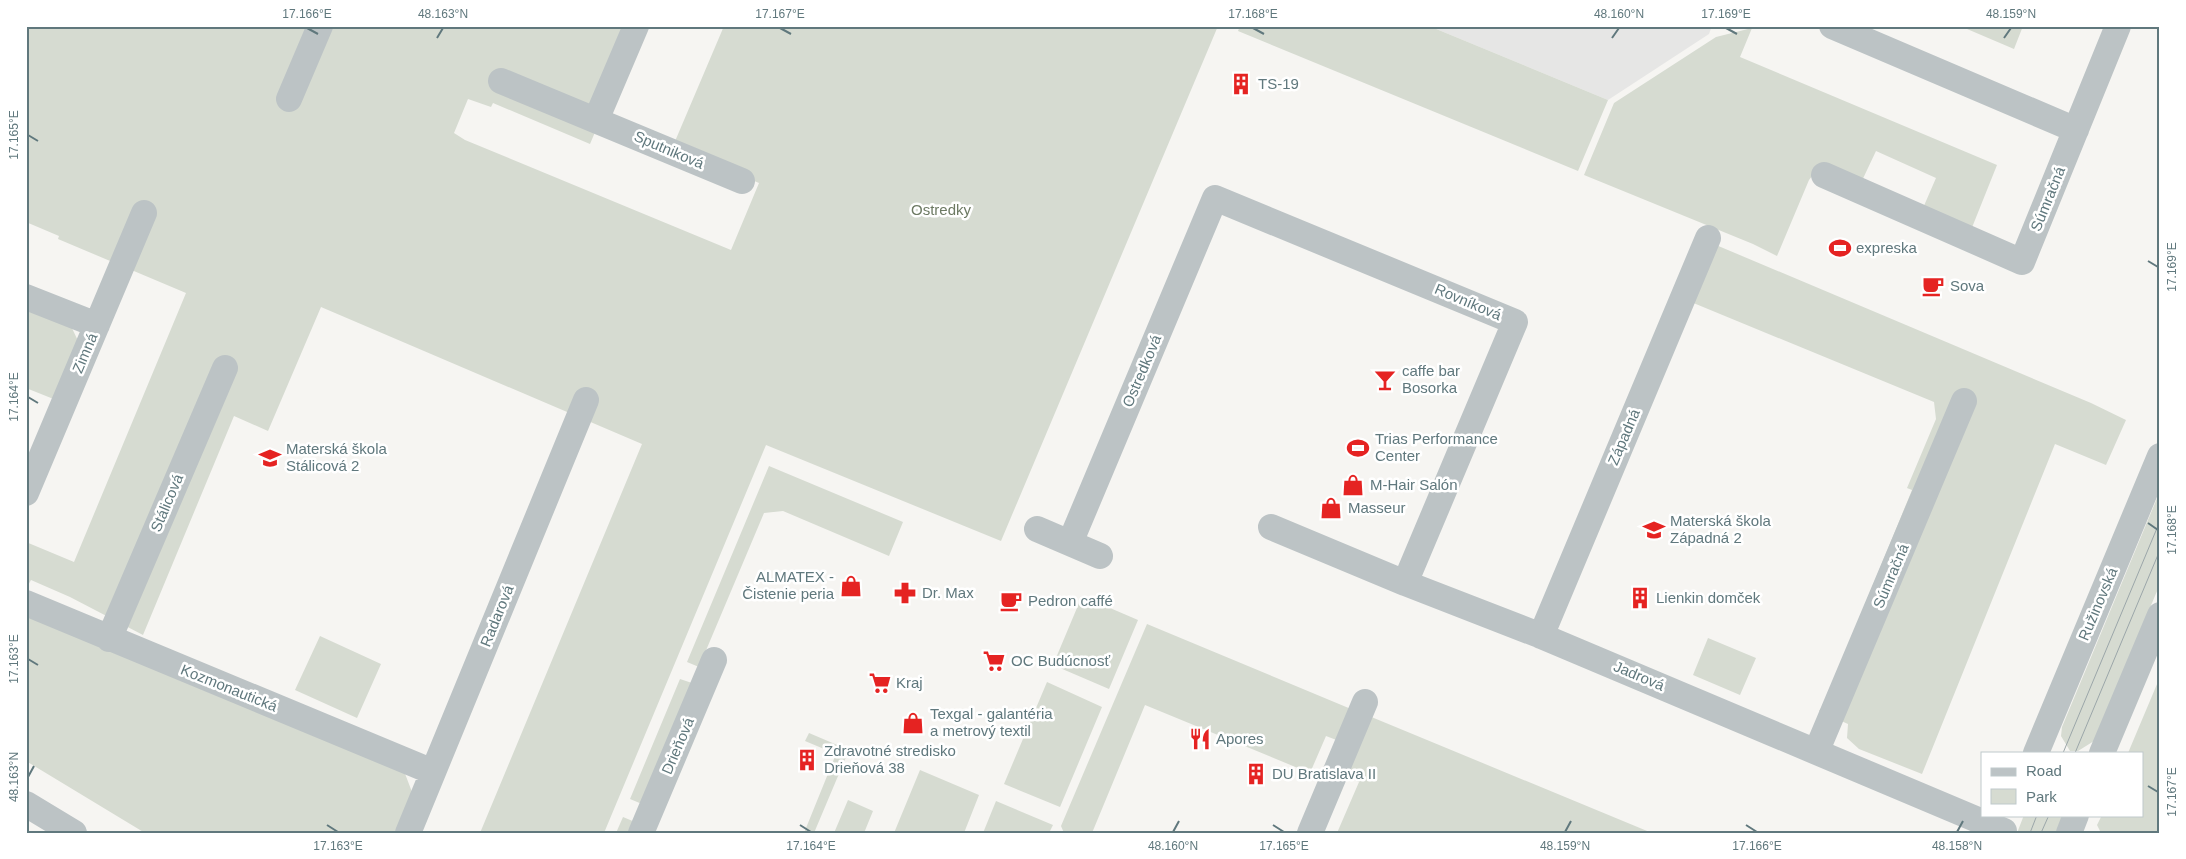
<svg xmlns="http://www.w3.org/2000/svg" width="2186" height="859" viewBox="0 0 2186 859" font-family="Arial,sans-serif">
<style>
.built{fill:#e6e6e5}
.green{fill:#d6dbd1}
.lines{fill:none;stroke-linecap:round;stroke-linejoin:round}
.minor{stroke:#bcc3c5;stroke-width:26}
.tram{stroke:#9ba6a9;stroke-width:1}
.ticks{fill:none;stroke:#60787d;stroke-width:2}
.labels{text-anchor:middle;stroke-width:5;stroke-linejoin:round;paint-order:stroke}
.poi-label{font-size:15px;fill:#60787d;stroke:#fff;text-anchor:start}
.street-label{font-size:15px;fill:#60787d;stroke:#fff}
.park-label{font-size:15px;fill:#6d7a63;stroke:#fff}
.neatline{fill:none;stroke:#60787d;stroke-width:2}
.ticks-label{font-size:12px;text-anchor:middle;fill:#60787d}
</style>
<rect width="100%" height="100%" fill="#f6f5f2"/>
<path class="built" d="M1429 26H1712L1709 34 1608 100Z"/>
<path class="green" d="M26 26H640L590 144 493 103 491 107 468 99 454 133 465 140 731 250 759 183 673 146 724 26H1218L1001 541 766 445 604 833H480L642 444 321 307 268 431 234 416 143 635 70 597 31 580 26 589V542L74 562 186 293 58 239 59 236 26 222Z
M1240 26H1429L1608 100 1578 171 1238 31Z
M1960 26H2023L2014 49Z
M1752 28 1740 57 1997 165 1969 235 1920 215 1936 178 1876 151 1859 187 1819 167 1809 180 1777 256 1753 244 1584 175 1614 103 1716 37Z
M1716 245 2091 403 2126 420 2106 465 2055 444 1922 774 1859 749 1847 738 1848 724 1819 711 1824 704 1912 490 1907 488 1936 419 1934 402 1691 302Z
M26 302 70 324 80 345 61 402 26 388Z
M769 466 903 522 889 556 783 511 764 513 699 667 687 662Z
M2160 491V584L2094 741 2078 751H2070L2061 736 2062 727Z
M1082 596 1138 620 1109 689 1053 665Z
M26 609 404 771 412 792 399 833H145L26 761Z
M1147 624 1351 709 1339 741 1326 736 1310 773 1145 705 1092 833H1064L1061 826Z
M320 636 381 664 357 718 295 690Z
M1708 638 1756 658 1740 695 1693 675Z
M2160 677V833H2101L2097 825 2102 815H2142V753H2128Z
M680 679 692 683 642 804 630 799Z
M1047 682 1102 707 1060 807 1004 784Z
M1369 716 1652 833H1337L1359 782 1344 775Z
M809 733 849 750 814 833H804L836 754 805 741Z
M920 770 979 795 964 833H894Z
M848 800 873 811 864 833H834Z
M996 801 1053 825 1049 833H983Z
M2024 815H2063L2056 833H2017Z
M623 817 635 822 630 833H616Z"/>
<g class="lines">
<path class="minor" d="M1832 26 2076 130
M501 81 742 181
M289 99 320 26
M596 120 636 26
M1824 175 2022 262 2118 26
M26 297 97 325
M26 493 144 213
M1271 527 1405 583 1539 635 2004 831
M1037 529 1100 556
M1070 543 1215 198 1515 322 1405 583
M26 603 433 772
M1541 636 1708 238
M109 639 225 368
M1817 750 1964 401
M2036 753 2160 456
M2102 753 2160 615
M26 804 74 833
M408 833 586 400
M641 833 714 660
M1310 833 1365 702
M2069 833 2076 815"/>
<path class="tram" d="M2063 753 2160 521
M2075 753 2160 550
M2030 833 2037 815
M2041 833 2049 815"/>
</g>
<path class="ticks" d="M307 28 318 34M780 28 791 34M1253 28 1264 34M1726 28 1737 34M437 38 443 28M1612 38 1619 28M2004 38 2011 28M28 135 38 141M2148 261 2158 267M28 397 38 403M2148 523 2158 530M28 659 38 665M28 777 34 766M2148 786 2158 792M327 825 338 832M800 825 811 832M1273 825 1284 832M1746 825 1757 832M1173 832 1179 821M1565 832 1571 821M1957 832 1963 821"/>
<defs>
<g id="building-bare" transform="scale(1.725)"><path d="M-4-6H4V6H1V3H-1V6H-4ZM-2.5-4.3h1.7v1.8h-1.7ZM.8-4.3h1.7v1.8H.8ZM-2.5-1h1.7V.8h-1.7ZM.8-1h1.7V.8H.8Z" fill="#e52322" stroke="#fff" stroke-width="2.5" paint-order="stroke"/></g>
<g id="stadium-bare" transform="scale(1.725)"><path d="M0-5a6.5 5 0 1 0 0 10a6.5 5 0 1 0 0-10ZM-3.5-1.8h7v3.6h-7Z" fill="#e52322" stroke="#fff" stroke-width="2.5" paint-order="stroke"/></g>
<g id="cafe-bare" transform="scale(1.725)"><path d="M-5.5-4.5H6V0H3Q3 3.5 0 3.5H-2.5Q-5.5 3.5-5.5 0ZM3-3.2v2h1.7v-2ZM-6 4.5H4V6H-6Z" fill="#e52322" stroke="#fff" stroke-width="2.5" paint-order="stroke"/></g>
<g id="bar-bare" transform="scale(1.725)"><path d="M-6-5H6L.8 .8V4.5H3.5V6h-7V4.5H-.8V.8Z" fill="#e52322" stroke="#fff" stroke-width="2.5" paint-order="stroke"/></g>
<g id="school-bare" transform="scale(1.725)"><path d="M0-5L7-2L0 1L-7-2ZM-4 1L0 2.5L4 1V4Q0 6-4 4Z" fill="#e52322" stroke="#fff" stroke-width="2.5" paint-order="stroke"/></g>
<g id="shop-bare" transform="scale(1.725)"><path d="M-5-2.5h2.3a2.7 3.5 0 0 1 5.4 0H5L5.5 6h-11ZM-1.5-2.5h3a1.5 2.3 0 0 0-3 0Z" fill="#e52322" stroke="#fff" stroke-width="2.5" paint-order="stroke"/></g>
<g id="pharmacy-bare" transform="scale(1.725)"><path d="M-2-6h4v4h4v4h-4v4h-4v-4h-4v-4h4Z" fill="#e52322" stroke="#fff" stroke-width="2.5" paint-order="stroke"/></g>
<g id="supermarket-bare" transform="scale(1.725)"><path d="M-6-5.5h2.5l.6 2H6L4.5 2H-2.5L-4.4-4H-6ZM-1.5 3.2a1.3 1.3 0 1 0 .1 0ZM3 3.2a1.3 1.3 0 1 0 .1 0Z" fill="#e52322" stroke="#fff" stroke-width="2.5" paint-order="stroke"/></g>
<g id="restaurant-bare" transform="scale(1.725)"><path d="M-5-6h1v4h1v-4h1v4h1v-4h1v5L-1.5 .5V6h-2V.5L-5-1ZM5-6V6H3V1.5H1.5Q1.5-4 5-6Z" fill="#e52322" stroke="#fff" stroke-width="2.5" paint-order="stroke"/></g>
</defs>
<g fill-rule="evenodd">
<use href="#building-bare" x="1241" y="84"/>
<use href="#stadium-bare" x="1840" y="248"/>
<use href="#cafe-bare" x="1933" y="286"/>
<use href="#bar-bare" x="1385" y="380"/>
<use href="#stadium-bare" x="1358" y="448"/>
<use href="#school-bare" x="270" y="458"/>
<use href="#shop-bare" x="1353" y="485"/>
<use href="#shop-bare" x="1331" y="508"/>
<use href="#school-bare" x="1654" y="530"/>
<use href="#shop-bare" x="851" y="586"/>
<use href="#pharmacy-bare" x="905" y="593"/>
<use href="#building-bare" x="1640" y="598"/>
<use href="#cafe-bare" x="1011" y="601"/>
<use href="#supermarket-bare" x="994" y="661"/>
<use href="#supermarket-bare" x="880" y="683"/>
<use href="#shop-bare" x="913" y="723"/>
<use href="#restaurant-bare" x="1200" y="739"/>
<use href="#building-bare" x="807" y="760"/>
<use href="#building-bare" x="1256" y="774"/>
</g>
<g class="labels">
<g class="poi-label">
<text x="1258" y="89">TS-19</text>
<text x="1856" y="253">expreska</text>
<text x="1950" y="291">Sova</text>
<text x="1402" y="376">caffe bar<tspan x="1402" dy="17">Bosorka</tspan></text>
<text x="1375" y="444">Trias Performance<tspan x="1375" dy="17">Center</tspan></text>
<text x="286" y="454">Materská škola<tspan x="286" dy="17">Stálicová 2</tspan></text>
<text x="1370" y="490">M-Hair Salón</text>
<text x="1348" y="513">Masseur</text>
<text x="1670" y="526">Materská škola<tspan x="1670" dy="17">Západná 2</tspan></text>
<text x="834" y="582" text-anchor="end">ALMATEX -<tspan x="834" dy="17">Čistenie peria</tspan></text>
<text x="922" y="598">Dr. Max</text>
<text x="1656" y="603">Lienkin domček</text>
<text x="1028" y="606">Pedron caffé</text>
<text x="1011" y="666">OC Budúcnosť</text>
<text x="896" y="688">Kraj</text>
<text x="930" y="719">Texgal - galantéria<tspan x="930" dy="17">a metrový textil</tspan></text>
<text x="1216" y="744">Apores</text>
<text x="824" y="756">Zdravotné stredisko<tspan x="824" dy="17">Drieňová 38</tspan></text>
<text x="1272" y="779">DU Bratislava II</text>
</g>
<g class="street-label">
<text transform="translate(669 150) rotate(23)" y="5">Sputniková</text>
<text transform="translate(2048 199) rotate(-68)" y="5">Súmračná</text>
<text transform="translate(1468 302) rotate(23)" y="5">Rovníková</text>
<text transform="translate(85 353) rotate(-67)" y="5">Zimná</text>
<text transform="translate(1142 371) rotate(-67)" y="5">Ostredková</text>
<text transform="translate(1624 437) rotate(-67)" y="5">Západná</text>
<text transform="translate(167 503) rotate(-67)" y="5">Stálicová</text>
<text transform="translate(1891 576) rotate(-67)" y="5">Súmračná</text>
<text transform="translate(2098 604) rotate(-67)" y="5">Ružinovská</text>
<text transform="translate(497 616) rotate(-68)" y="5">Radarová</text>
<text transform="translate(1639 676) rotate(23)" y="5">Jadrová</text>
<text transform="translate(229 688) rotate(22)" y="5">Kozmonautická</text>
<text transform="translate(678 746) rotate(-67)" y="5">Drieňová</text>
</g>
<g class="park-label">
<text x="941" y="215">Ostredky</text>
</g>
</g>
<rect width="2186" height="859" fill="none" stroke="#ffffff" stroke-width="55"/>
<rect x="1981" y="752" width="162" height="65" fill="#ffffff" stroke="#bfc9cb"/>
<rect x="1991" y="768" width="25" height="8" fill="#bcc3c5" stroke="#bfc9cb"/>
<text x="2026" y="776" font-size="15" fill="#60787d">Road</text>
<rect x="1991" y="789" width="25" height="15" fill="#d6dbd1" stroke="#bfc9cb"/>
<text x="2026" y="802" font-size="15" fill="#60787d">Park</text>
<rect x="28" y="28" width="2130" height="804" class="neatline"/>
<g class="ticks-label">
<text x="307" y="18">17.166°E</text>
<text x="443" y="18">48.163°N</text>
<text x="780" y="18">17.167°E</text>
<text x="1253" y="18">17.168°E</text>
<text x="1619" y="18">48.160°N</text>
<text x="1726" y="18">17.169°E</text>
<text x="2011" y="18">48.159°N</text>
<text transform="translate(14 135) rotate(-90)" y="4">17.165°E</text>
<text transform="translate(2172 267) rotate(-90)" y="4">17.169°E</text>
<text transform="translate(14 397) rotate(-90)" y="4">17.164°E</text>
<text transform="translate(2172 530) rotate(-90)" y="4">17.168°E</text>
<text transform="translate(14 659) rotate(-90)" y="4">17.163°E</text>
<text transform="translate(14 777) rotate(-90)" y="4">48.163°N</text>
<text transform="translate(2172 792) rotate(-90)" y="4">17.167°E</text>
<text x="338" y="850">17.163°E</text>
<text x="811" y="850">17.164°E</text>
<text x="1173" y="850">48.160°N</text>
<text x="1284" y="850">17.165°E</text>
<text x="1565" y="850">48.159°N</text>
<text x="1757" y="850">17.166°E</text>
<text x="1957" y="850">48.158°N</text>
</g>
</svg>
